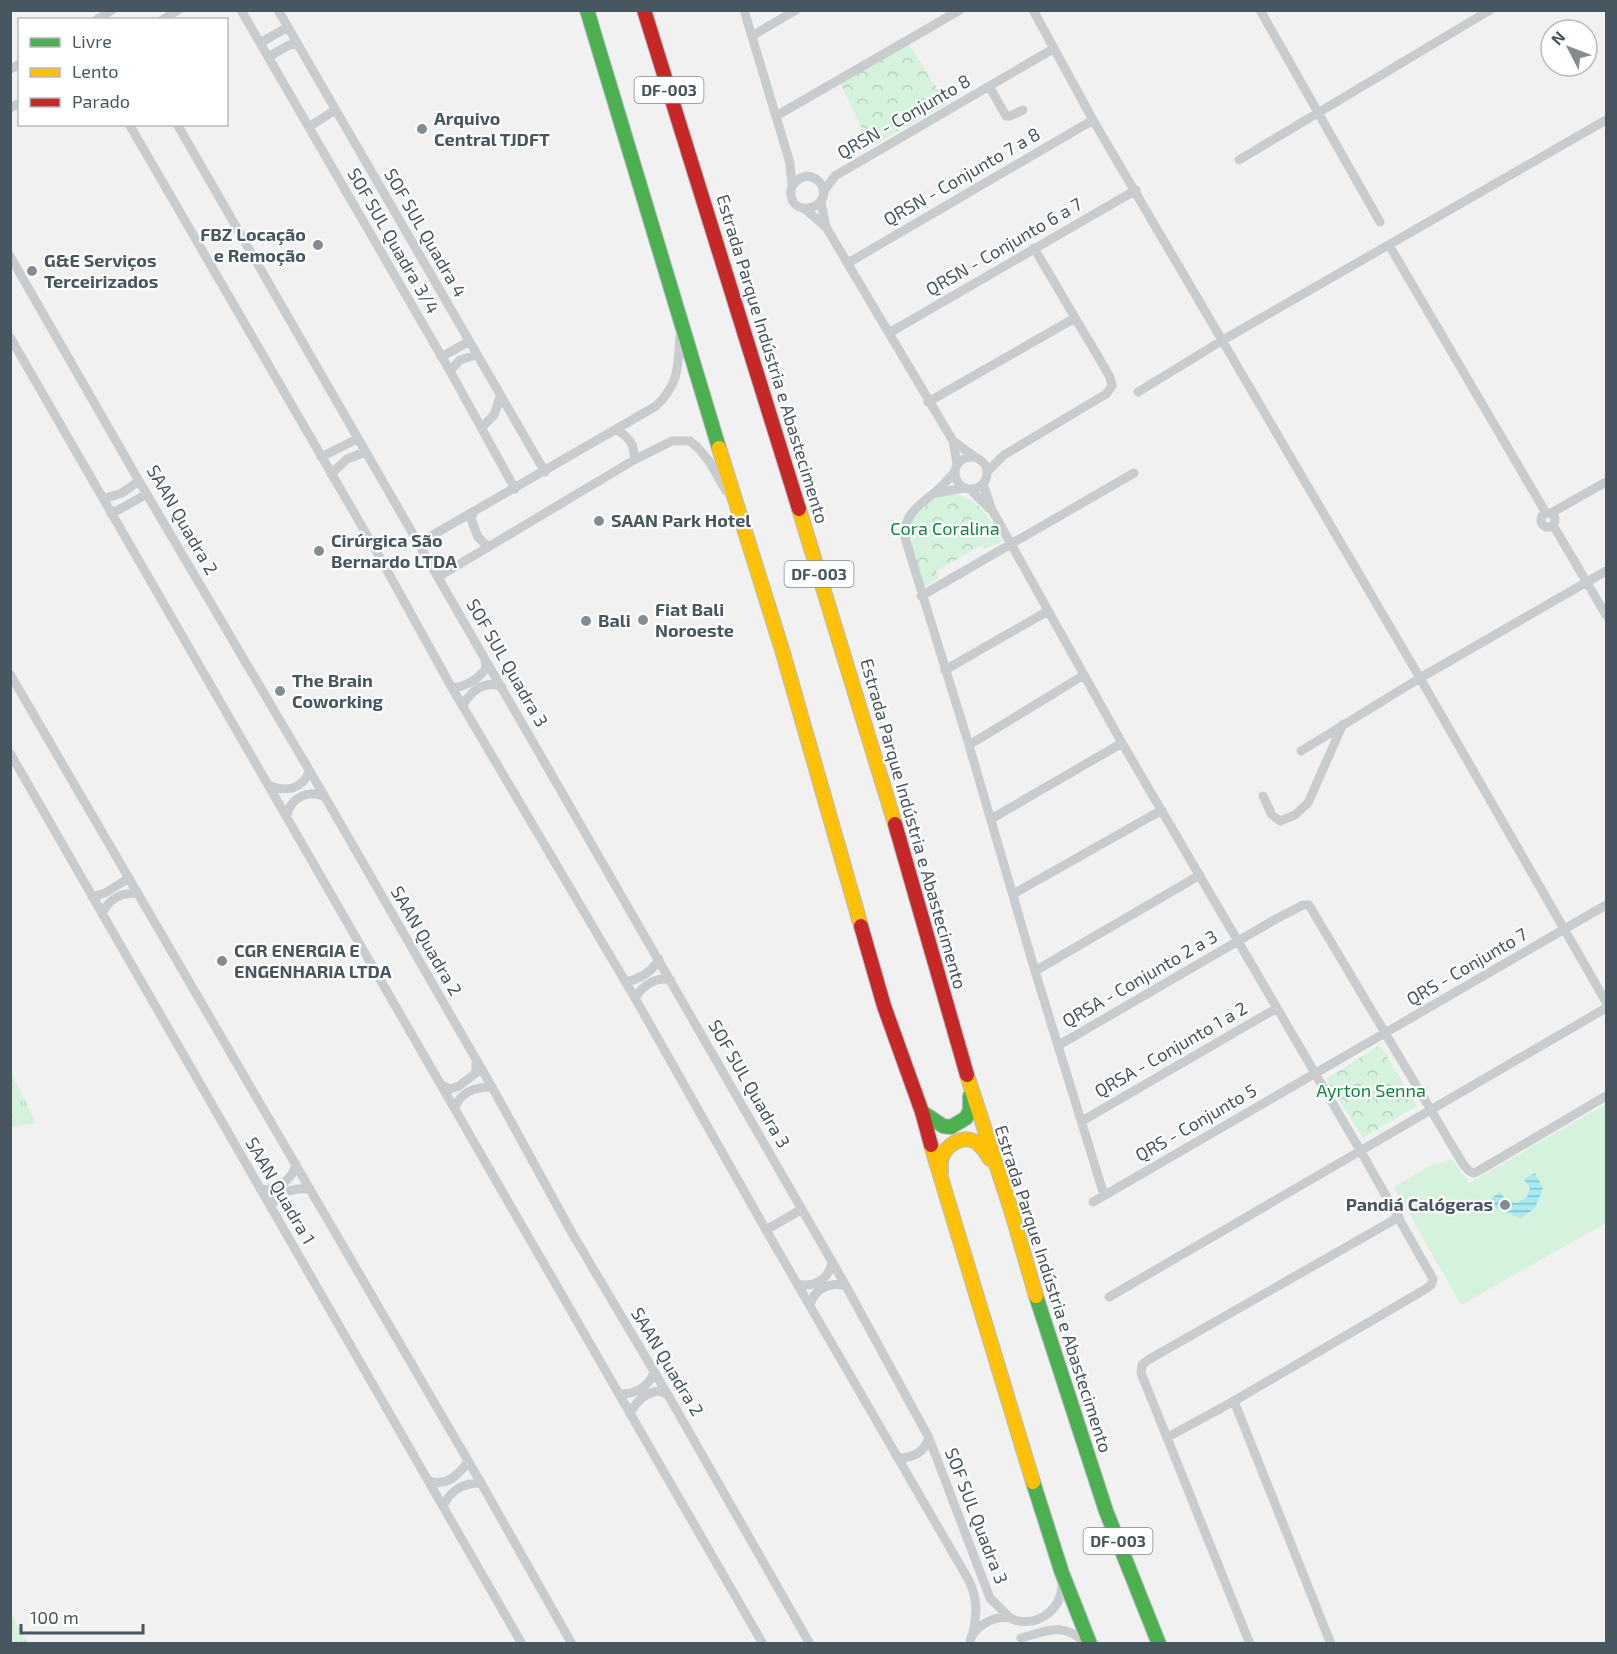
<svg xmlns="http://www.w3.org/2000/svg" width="1617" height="1654" viewBox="0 0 1617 1654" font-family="'Exo 2',sans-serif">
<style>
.grass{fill:url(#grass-tufts)}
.park{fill:url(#park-crowns)}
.pitch{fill:#d4f2dc}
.water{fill:url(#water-rules)}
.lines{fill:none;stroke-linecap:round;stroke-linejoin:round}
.fast-casing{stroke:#b6bcc1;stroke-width:16}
.slow-casing{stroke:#b6bcc1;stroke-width:16}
.jam-casing{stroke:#b6bcc1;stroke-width:16}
.street{stroke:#c8ccce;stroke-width:9}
.fast{stroke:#4caf50;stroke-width:14}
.slow{stroke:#ffc107;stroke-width:14}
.jam{stroke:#c62828;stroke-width:14}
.poi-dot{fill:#838c92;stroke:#fff;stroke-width:2}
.labels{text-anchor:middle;stroke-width:4.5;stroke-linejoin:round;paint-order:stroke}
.shield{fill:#fff;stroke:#7e898f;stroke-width:1.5}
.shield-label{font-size:16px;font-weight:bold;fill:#47565f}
.street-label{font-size:18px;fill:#47565f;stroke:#fff}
.poi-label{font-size:18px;font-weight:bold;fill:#47565f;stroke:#fff;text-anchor:start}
.park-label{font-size:18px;fill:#10883f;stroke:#fff}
</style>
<defs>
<pattern id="grass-tufts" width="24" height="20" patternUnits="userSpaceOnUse" patternTransform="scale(1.5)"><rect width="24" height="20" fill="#d4f2dc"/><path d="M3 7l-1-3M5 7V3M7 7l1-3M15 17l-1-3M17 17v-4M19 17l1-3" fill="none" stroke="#b7d2bf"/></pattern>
<pattern id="park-crowns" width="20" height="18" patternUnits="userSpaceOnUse" patternTransform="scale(1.5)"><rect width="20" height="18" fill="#d4f2dc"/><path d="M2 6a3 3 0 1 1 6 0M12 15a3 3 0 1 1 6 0" fill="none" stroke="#b7d2bf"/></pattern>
<pattern id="water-rules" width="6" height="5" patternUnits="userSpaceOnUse" patternTransform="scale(1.5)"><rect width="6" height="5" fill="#a6ebf2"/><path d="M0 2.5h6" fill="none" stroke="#89c1c7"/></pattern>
</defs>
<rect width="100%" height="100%" fill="#f2f1f1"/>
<path class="grass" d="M10 1072H11L36 1123 11 1128Z
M11 1614 28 1643H11Z"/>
<path class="park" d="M907 41 947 104 870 147 840 82Z
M939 495C947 495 957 494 964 497 983 504 993 525 1003 541L985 549 982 545 936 571 939 578 927 585H923C908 542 893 523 939 495Z
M1380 1045 1417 1106 1363 1138 1326 1079Z"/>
<path class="pitch" d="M1606 1104V1223L1461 1305 1394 1187 1429 1166 1452 1159 1469 1183Z"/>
<path class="water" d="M1535 1173 1543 1188 1535 1208 1521 1218 1497 1209 1490 1199 1500 1192 1505 1199 1516 1203 1527 1197 1530 1188 1524 1179Z"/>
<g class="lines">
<g class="fast-casing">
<path id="fast" d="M587 10 719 448
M922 1112 943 1126 951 1127 966 1118 970 1110V1096
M1036 1296 1106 1511 1159 1644
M1033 1482 1062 1573 1090 1644"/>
</g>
<g class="slow-casing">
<path id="slow" d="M719 448 783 653 861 926
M799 509 895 824
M967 1075 1012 1213 1036 1296
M931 1145 1033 1482
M941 1172C941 1167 940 1162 942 1157 946 1146 961 1135 974 1141 981 1144 986 1153 990 1159"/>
</g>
<g class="jam-casing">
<path id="jam" d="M644 10 799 509
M895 824 967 1075
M861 926 884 1006 922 1112 931 1145"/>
</g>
<path class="street" d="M241 10 450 371 515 489
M278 10 545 472
M744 10 790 163C790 170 792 179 792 186 791 192 790 190 791 195 794 219 832 207 822 186 820 182 816 178 811 177 803 174 797 180 792 186
M1033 10 1093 120 1420 678 1606 1002
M1260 10 1380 222
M96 20 112 10
M162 20 178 10
M752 36 796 10
M260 43 288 27
M268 57 289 45 297 44
M10 69 20 64
M989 86 1006 116H1010L1023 110
M10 108 20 103
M776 116 960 10
M129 124 374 547 452 688 635 998 766 1230 968 1579C978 1598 977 1612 973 1633
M177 124 846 1286 929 1438 990 1598 1009 1617
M309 127 335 110
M1239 160 1490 10
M823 192 835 176 1053 49
M821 202 826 227
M805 209 826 227 953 441
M1389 245 1546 513
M10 256 139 481 325 797 492 1087 572 1233 668 1395 810 1644
M848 263 1093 120
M889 333 1136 190
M10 337 763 1644
M441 357 468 342
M450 371 460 360 476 355
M1138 392 1223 340 1606 120
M928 402 1075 318
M481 428 494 415 500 397
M617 430C630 438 635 445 634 460
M955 473a16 16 0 1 1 32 0a16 16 0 1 1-32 0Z
M321 457 357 439
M957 464 953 441 975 457
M955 472C948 479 942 487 934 493 918 506 903 515 905 538L969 745 1035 971 1104 1195
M987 472 1004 455 1106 394 1112 386 1110 377 1034 248
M331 474 347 459 365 452
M983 484 992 510 1122 743 1360 1150 1433 1279 1431 1285 1424 1290 1234 1401 1168 1437
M970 489 990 509
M935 493 965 488
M103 499 122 493 139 481
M1541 520a7 7 0 1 1 14 0a7 7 0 1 1-14 0Z
M473 513 471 519 478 537 487 546
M1551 513 1606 482
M111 514 147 494
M1553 525 1606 615
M419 543 656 406C680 383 678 365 680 334
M438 577 634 460 672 441H690L698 448 709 461 726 491
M921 596 1134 473
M945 670 1048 611
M10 674 481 1483 572 1644
M452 688C467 686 478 680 486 668L485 660
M463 705C471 691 485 679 502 687
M969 745 1084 675
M1301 751 1420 678 1606 571
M10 753 522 1644
M270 786C287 792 302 789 309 772
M1263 796 1272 815 1280 821 1295 815 1308 803 1343 724
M287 815C291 797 309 789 325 797
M991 819 1122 743
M1013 894 1162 810
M92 897 105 893 129 878
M102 914C110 897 121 893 138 893
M1035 971 1200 875
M625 982C640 979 652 972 659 959
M635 998C642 986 656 976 671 980
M1059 1045 1276 919 1303 905H1309L1463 1164 1469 1171 1474 1173 1480 1170 1606 1096
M443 1086 450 1089 459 1086 476 1073V1063
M455 1109C459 1092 476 1087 492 1087
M1082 1121 1277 1008
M260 1189C275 1192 293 1180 296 1164
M1093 1202 1606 905
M271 1208C277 1191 294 1188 310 1189
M766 1230 802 1209
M797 1284C814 1288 830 1279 832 1261
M1109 1297 1606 1008
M810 1306C813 1289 830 1281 846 1286
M620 1394C636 1394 647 1388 654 1373
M1234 1401 1331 1644
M630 1414C636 1401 645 1393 659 1391L668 1395
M899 1458C914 1458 924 1452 929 1438
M429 1481C447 1487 458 1475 468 1462
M443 1506C451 1490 462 1483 481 1483
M1021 1638C1047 1631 1064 1621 1086 1644
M970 1644C970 1628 994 1615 1009 1618 1012 1618 1015 1621 1018 1621 1042 1625 1062 1607 1062 1584
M1250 1644 1141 1373 1142 1365 1148 1360 1399 1217"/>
<use href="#fast" class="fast"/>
<use href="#slow" class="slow"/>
<use href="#jam" class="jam"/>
</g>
<g class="poi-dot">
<circle cx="422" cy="129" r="6"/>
<circle cx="318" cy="245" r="6"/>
<circle cx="32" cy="271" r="6"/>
<circle cx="599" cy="521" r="6"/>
<circle cx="319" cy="551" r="6"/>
<circle cx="643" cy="620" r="6"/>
<circle cx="586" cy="621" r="6"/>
<circle cx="280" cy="691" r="6"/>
<circle cx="222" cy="961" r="6"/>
<circle cx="1505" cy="1205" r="6"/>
</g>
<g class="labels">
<g class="shield">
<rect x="634.5" y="77" width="69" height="26" rx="4.5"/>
<rect x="784.5" y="561" width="69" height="26" rx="4.5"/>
<rect x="1083.5" y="1528" width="69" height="26" rx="4.5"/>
</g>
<g class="shield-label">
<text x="669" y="96">DF-003</text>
<text x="819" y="580">DF-003</text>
<text x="1118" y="1547">DF-003</text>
</g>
<g class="street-label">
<text transform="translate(904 117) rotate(-30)" y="6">QRSN - Conjunto 8</text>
<text transform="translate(962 177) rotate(-30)" y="6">QRSN - Conjunto 7 a 8</text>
<text transform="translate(425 233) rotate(60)" y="6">SOF SUL Quadra 4</text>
<text transform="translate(393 241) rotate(60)" y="6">SOF SUL Quadra 3/4</text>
<text transform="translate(1004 247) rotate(-30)" y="6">QRSN - Conjunto 6 a 7</text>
<text transform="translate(772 359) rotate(73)" y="6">Estrada Parque Indústria e Abastecimento</text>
<text transform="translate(182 520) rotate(60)" y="6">SAAN Quadra 2</text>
<text transform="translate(507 663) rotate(60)" y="6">SOF SUL Quadra 3</text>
<text transform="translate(913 824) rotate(74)" y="6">Estrada Parque Indústria e Abastecimento</text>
<text transform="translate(426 941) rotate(60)" y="6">SAAN Quadra 2</text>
<text transform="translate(1467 967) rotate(-30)" y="6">QRS - Conjunto 7</text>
<text transform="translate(1140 979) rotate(-30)" y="6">QRSA - Conjunto 2 a 3</text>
<text transform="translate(1171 1050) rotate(-30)" y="6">QRSA - Conjunto 1 a 2</text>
<text transform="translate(749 1084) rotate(60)" y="6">SOF SUL Quadra 3</text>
<text transform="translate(1196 1123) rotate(-30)" y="6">QRS - Conjunto 5</text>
<text transform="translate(280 1191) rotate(60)" y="6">SAAN Quadra 1</text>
<text transform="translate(1053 1289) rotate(72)" y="6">Estrada Parque Indústria e Abastecimento</text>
<text transform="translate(667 1362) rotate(59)" y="6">SAAN Quadra 2</text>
<text transform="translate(976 1516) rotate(69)" y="6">SOF SUL Quadra 3</text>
</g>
<g class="poi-label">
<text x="434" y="125">Arquivo<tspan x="434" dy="21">Central TJDFT</tspan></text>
<text x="306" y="241" text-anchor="end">FBZ Locação<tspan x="306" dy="21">e Remoção</tspan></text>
<text x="44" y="267">G&amp;E Serviços<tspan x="44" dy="21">Terceirizados</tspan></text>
<text x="611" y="527">SAAN Park Hotel</text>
<text x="331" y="547">Cirúrgica São<tspan x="331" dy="21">Bernardo LTDA</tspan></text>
<text x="655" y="616">Fiat Bali<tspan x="655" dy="21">Noroeste</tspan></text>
<text x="598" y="627">Bali</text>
<text x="292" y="687">The Brain<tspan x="292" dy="21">Coworking</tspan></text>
<text x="234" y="957">CGR ENERGIA E<tspan x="234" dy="21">ENGENHARIA LTDA</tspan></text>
<text x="1493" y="1211" text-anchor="end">Pandiá Calógeras</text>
</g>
<g class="park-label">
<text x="945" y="535">Cora Coralina</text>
<text x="1371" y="1097">Ayrton Senna</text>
</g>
</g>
<rect width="1617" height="1654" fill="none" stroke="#47565f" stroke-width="24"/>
<rect x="18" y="18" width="210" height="108" fill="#ffffff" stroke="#b5bbbf" stroke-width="1.5"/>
<rect x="30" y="38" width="30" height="9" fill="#4caf50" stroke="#b5bbbf" stroke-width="1.5"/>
<text x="72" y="48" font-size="18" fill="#47565f">Livre</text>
<rect x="30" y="68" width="30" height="9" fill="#ffc107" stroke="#b5bbbf" stroke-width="1.5"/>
<text x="72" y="78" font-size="18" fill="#47565f">Lento</text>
<rect x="30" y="98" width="30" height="9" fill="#c62828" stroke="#b5bbbf" stroke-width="1.5"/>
<text x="72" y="108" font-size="18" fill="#47565f">Parado</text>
<g transform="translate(1569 48) rotate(312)"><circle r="28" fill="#ffffff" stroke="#b5bbbf" stroke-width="1.5"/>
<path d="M0-4.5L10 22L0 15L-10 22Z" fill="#838c92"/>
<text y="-9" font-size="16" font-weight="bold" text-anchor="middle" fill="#47565f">N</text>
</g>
<path d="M21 1624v9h122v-9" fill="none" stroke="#47565f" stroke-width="3"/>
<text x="30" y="1624" font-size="18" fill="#47565f" stroke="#ffffff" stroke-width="4.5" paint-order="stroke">100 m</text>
</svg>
